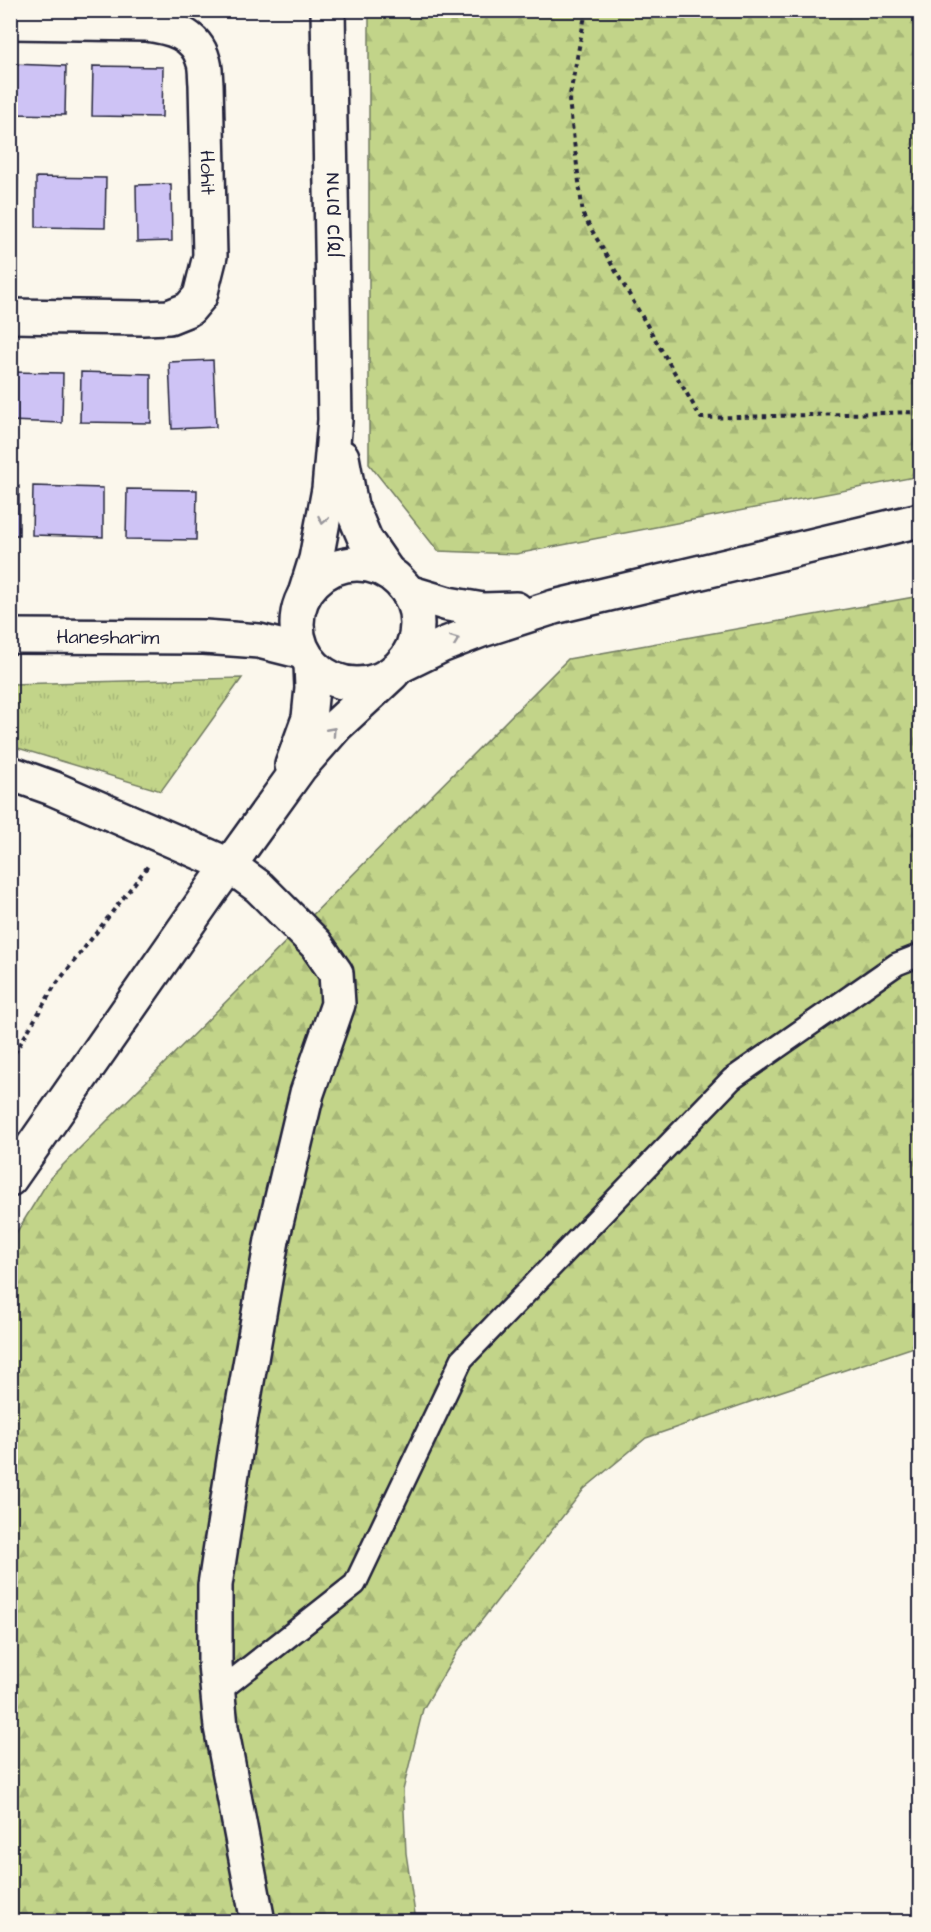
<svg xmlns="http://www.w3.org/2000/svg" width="931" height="1932" viewBox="0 0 931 1932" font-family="'Architects Daughter','Playpen Sans Hebrew',sans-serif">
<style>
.grass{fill:url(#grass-tufts);stroke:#727b62;stroke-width:1.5}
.forest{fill:url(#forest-firs);stroke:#727b62;stroke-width:1.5}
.building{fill:#cec3f5;stroke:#22223b;stroke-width:1.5}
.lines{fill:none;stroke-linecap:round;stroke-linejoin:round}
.lane-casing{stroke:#22223b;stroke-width:26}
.street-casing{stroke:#22223b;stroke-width:38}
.secondary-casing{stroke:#22223b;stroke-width:38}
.path{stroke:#22223b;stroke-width:4;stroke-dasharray:4.5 4.5;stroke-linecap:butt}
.lane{stroke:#fbf7ec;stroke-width:21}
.street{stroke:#fbf7ec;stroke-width:33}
.secondary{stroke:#fbf7ec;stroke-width:33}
.oneway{stroke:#99979c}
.labels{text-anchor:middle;stroke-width:4.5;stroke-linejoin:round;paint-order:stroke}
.street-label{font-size:20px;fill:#22223b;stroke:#fbf7ec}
</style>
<defs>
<pattern id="grass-tufts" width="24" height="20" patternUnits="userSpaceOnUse" patternTransform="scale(1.5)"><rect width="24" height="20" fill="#c2d489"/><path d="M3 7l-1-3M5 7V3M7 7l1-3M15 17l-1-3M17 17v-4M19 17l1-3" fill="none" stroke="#a6b677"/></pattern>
<pattern id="forest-firs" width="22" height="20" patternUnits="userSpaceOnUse" patternTransform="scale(1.5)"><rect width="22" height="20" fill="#c2d489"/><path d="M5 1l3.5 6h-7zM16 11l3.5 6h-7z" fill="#a6b677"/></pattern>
</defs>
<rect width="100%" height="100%" fill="#fbf7ec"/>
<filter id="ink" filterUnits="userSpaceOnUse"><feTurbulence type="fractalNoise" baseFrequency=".0167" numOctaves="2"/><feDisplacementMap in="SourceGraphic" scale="12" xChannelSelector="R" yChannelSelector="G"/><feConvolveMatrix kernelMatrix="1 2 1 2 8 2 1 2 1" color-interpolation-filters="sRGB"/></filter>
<g filter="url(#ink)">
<path class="grass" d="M242 678 161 791 11 746V684Z"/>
<path class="forest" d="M369 11H920V476L516 554 438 551 369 464Z
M920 596V1345L773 1394 646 1438 584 1489 457 1652 423 1709 403 1790 406 1853 416 1921H11L10 1243 50 1178 568 659Z"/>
<path class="building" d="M10 64 66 66 65 115 10 114Z
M93 66 163 67 162 117 92 116Z
M10 177H18L17 227 10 226Z
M36 177 106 178 105 228 36 227Z
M171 184 172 241 137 242 136 185Z
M213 360 216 427 172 429 169 362Z
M10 372 63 373 62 423 10 421Z
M81 372 151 374V423L80 422Z
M10 485 19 486V535H10Z
M33 486 103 488V537L32 535Z
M127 489 197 490 196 540 126 539Z"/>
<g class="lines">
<g class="lane-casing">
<path id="lane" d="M218 1692 355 1584 462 1359 732 1079 897 964 920 955"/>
</g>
<g class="street-casing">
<g id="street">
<path id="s1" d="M10 22 146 24C169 27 196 33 203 60 206 67 205 76 206 84L210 256 200 296 189 309 169 317 143 318 10 316"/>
<path d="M10 773 52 788 229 865 259 887 316 944 336 973 338 1004 307 1093 272 1240 239 1427 215 1585V1664L221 1727 258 1922"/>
</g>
</g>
<g class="secondary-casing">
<g id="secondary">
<path d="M342 457 351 506 365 539 387 571"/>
<circle cx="357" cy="624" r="60"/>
<path d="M306 591 316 559 329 489 335 420 328 10"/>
<path d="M408 592 448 604 483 610 516 609"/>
<path id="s2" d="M10 636 204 637 259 641 303 652"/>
<path d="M402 665 443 645 479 631 554 607 920 520"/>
<path d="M292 765 309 718 312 688 311 664"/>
<path d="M10 1179 210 892 300 767 337 725 392 674"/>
</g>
</g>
<path class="path" d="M586 10 569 100 583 215 701 418 920 412
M10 1061 54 987 148 866"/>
<use href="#lane" class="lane"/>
<use href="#street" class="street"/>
<use href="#secondary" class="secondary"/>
</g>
<defs><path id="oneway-chevron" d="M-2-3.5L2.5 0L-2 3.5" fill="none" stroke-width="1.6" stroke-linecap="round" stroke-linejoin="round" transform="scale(1.5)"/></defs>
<g class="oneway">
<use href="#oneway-chevron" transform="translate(323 520) rotate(101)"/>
<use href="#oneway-chevron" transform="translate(455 640) rotate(-21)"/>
<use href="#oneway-chevron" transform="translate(332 731) rotate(-48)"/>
</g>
</g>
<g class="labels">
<g class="street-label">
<text dy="7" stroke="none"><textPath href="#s1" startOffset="321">Hohit</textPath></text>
<text transform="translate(332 215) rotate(-91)" y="7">מרום כנען</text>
<text dy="7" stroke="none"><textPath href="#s2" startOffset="98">Hanesharim</textPath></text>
</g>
</g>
<rect width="931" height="1932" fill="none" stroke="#fbf7ec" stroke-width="36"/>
<rect x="18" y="18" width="895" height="1896" fill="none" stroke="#22223b" stroke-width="2" filter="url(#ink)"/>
</svg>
